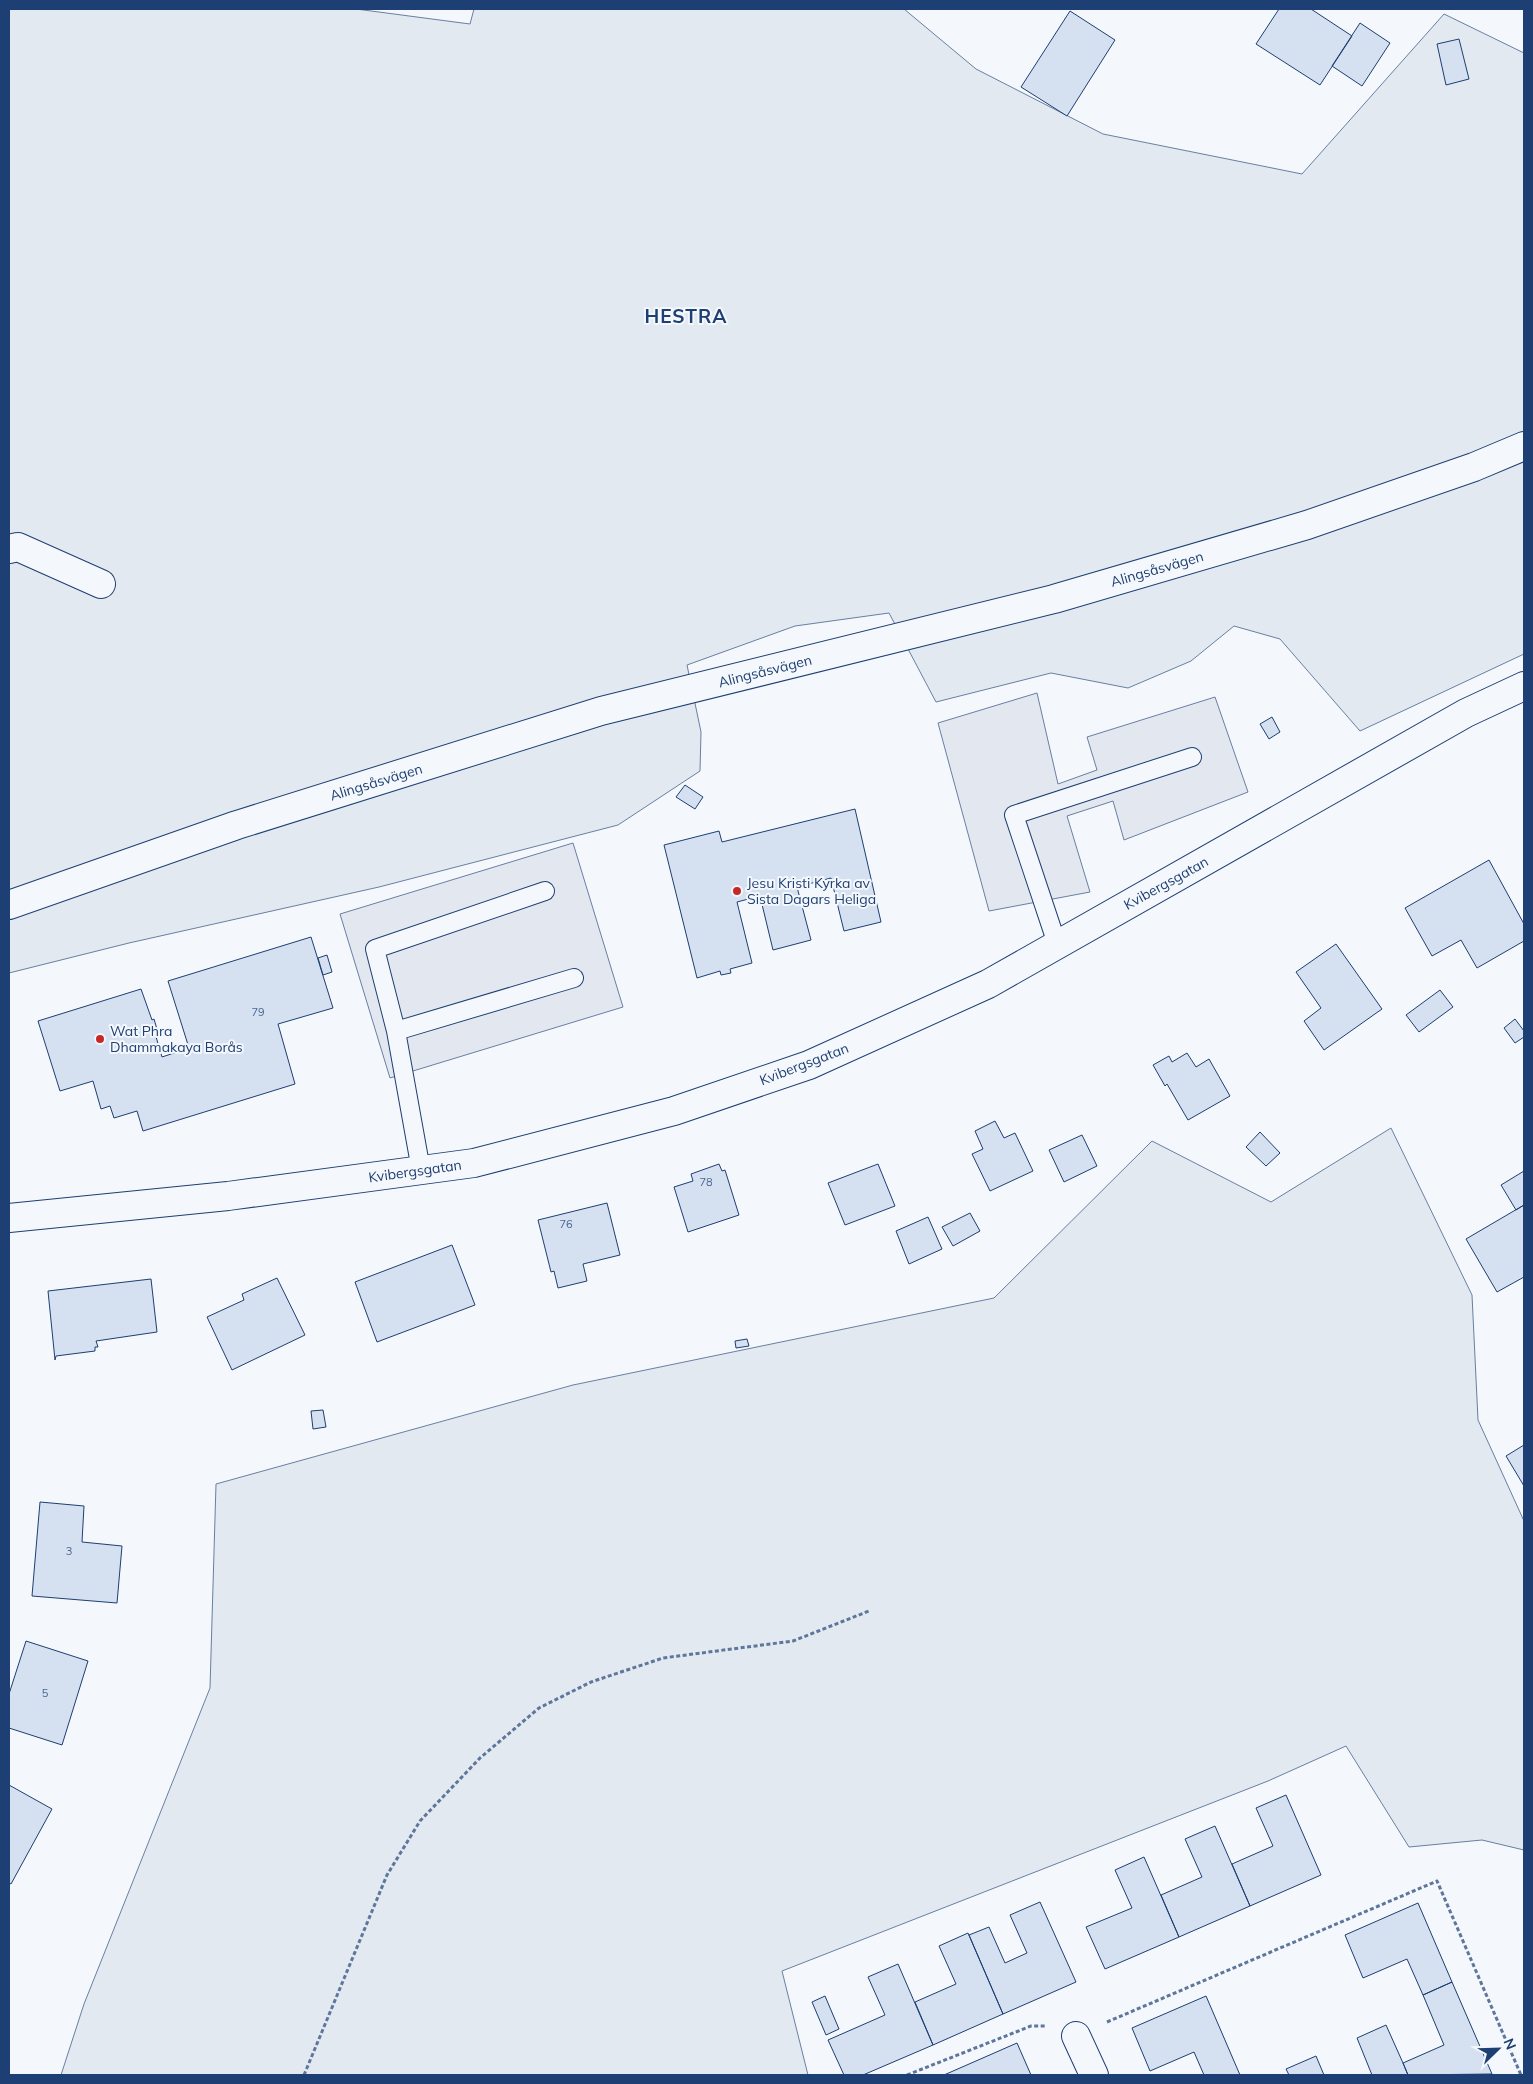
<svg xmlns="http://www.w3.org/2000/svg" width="1533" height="2084" viewBox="0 0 1533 2084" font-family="Mulish,sans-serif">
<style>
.green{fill:#e3e9f0;stroke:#687fa3}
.parking{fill:#e3e8f0;stroke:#687fa3}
.building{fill:#d5e0f0;stroke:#1d3f73}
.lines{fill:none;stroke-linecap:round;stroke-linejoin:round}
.service-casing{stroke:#1d3f73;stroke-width:20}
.minor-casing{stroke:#1d3f73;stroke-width:30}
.secondary-casing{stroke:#1d3f73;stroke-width:30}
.path{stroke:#5e769c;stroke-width:3;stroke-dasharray:4 2.5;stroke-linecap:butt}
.service{stroke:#f4f7fb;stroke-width:18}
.minor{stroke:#f4f7fb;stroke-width:28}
.secondary{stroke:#f4f7fb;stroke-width:28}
.poi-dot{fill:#c62828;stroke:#f4f7fb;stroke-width:2}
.labels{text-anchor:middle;stroke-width:4;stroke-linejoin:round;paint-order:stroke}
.number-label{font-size:11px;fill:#4b6792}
.street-label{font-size:14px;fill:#1d3f73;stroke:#f4f7fb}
.poi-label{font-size:14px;fill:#1d3f73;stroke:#f4f7fb;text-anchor:start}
.district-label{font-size:19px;font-weight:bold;letter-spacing:1px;fill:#1d3f73;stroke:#f4f7fb}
</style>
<rect width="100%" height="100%" fill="#f4f7fb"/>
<path class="green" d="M9 9H356L470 24 474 9H904L976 69 1103 134 1302 174 1444 14 1524 53V654L1360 731 1280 639 1234 626 1191 661 1128 688 1051 673 936 702 889 613 795 626 687 665 701 732 700 771 618 825 379 887 129 943 9 973Z
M1391 1128 1472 1295 1478 1420 1524 1521V1850L1482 1840 1409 1847 1346 1746 1268 1781 782 1971 808 2075H61L84 2004 210 1688 216 1484 573 1385 994 1298 1152 1141 1271 1202Z"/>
<path class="parking" d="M1037 693 1058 784 1097 770 1087 737 1215 697 1248 792 1124 840 1113 801 1067 816 1090 892 989 911 938 723Z
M573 843 623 1007 390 1078 340 914Z"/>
<path class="building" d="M1279 9H1311L1352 36 1320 85 1256 44Z
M1070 11 1115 40 1067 116 1021 87Z
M1360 23 1390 43 1362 86 1332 66Z
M1459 39 1469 79 1446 85 1437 44Z
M1272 717 1280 732 1269 739 1260 724Z
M685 785 703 797 695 809 676 797Z
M855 809 881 922 844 931 831 878 797 887 811 940 773 950 760 896 737 902 752 963 730 969 731 973 721 975 720 971 697 978 664 845 719 831 722 842Z
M1489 860 1524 924V941L1477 968 1461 940 1432 956 1405 908Z
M311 937 333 1008 278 1024 295 1084 143 1131 137 1111 114 1118 110 1106 101 1109 93 1081 60 1091 38 1021 141 989 152 1020 154 1019 157 1029 154 1030 162 1057 189 1048 168 981Z
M1336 944 1382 1009 1324 1050 1304 1021 1321 1008 1296 972Z
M327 955 332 972 323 975 318 958Z
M1440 990 1453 1007 1419 1032 1406 1015Z
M1515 1019 1524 1031V1037L1515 1043 1504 1028Z
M1187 1053 1196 1067 1209 1059 1230 1096 1188 1120 1167 1084 1165 1086 1153 1065 1169 1056 1172 1062Z
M995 1121 1004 1138 1015 1133 1033 1171 990 1191 972 1154 983 1149 975 1131Z
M1260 1132 1280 1153 1266 1166 1246 1147Z
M1082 1135 1097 1166 1064 1182 1049 1150Z
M719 1164 722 1171 725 1170 739 1215 688 1232 674 1187 693 1181 691 1174Z
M878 1164 895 1206 845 1225 828 1183Z
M1524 1171V1205L1516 1210 1501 1185Z
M607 1203 620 1255 583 1264 587 1281 558 1288 554 1271 551 1272 538 1220Z
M1524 1205V1277L1497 1292 1466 1239Z
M970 1213 980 1231 953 1246 942 1227Z
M928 1217 942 1249 909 1264 896 1231Z
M452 1245 475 1305 377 1342 355 1282Z
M277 1278 305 1335 232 1370 207 1317 244 1300 242 1294Z
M151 1279 157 1332 96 1341 98 1347H95V1351L56 1356 55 1360 48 1291Z
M747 1339 749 1346 736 1348 735 1341Z
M323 1410 326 1427 313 1429 311 1411Z
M1524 1445V1486L1506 1456Z
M40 1502 84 1506 82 1542 122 1546 117 1603 32 1596Z
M26 1641 88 1661 62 1745 9 1728V1694Z
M9 1785 52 1809 11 1884 9 1883Z
M1286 1795 1321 1875 1250 1906 1232 1864 1273 1846 1256 1808Z
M1215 1826 1250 1906 1179 1937 1161 1895 1202 1877 1185 1839Z
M1144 1857 1179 1937 1105 1969 1086 1927 1132 1908 1115 1870Z
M1040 1902 1076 1982 1003 2014 969 1935 989 1927 1005 1963 1027 1953 1010 1915Z
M1418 1903 1452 1982 1423 1995 1407 1959 1363 1978 1345 1935Z
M968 1933 1003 2014 933 2045 915 2002 956 1984 939 1946Z
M898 1964 933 2045 863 2075H844L828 2040 885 2015 868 1977Z
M1452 1982 1492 2074 1408 2075 1403 2063 1444 2045 1423 1995Z
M825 1996 839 2029 826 2035 812 2002Z
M1206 1996 1240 2075H1204L1194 2052 1150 2071 1132 2028Z
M1386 2025 1403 2063 1408 2075H1372L1357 2038Z
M1017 2043 1031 2075H944Z
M1316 2056 1324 2075H1289L1286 2069Z"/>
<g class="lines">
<g class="service-casing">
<path id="service" d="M1057 944 1014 815 1192 757
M396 1031 375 949 545 891
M421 1170 396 1031 574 978"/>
</g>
<g class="minor-casing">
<path id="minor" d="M9 549 18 547 101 584
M9 1218 228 1196 474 1163 674 1111 809 1065 988 984 1466 713 1524 686
M1076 2036 1094 2075"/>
</g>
<g class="secondary-casing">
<path id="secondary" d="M9 905 237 825 601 711 1054 599 1307 525 1474 467 1524 446"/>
</g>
<path class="path" d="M1107 2022 1437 1881 1521 2075
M304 2075 387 1875 420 1821 480 1758 539 1708 591 1682 663 1658 793 1641 869 1611
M907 2075 1031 2026H1045"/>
<use href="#service" class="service"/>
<use href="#minor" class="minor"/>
<use href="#secondary" class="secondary"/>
</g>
<g class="poi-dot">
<circle cx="737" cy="891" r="5"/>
<circle cx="100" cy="1039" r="5"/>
</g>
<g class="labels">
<g class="number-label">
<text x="258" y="1016">79</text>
<text x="706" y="1186">78</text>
<text x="566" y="1228">76</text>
<text x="69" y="1555">3</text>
<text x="45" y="1697">5</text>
</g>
<g class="street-label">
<text transform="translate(1157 569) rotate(-16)" y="5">Alingsåsvägen</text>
<text transform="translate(765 671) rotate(-14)" y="5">Alingsåsvägen</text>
<text transform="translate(376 782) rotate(-17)" y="5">Alingsåsvägen</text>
<text transform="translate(1166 883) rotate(-29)" y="5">Kvibergsgatan</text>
<text transform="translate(804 1064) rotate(-21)" y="5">Kvibergsgatan</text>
<text transform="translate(415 1171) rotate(-8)" y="5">Kvibergsgatan</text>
</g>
<g class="poi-label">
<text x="747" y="888">Jesu Kristi Kyrka av<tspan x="747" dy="16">Sista Dagars Heliga</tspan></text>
<text x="110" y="1036">Wat Phra<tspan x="110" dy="16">Dhammakaya Borås</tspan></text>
</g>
<g class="district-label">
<text x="686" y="323">HESTRA</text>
</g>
</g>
<rect width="1533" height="2084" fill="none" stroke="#1d3f73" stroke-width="20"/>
<g transform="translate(1498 2049) rotate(67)" stroke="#f4f7fb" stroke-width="4" paint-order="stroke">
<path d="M0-4L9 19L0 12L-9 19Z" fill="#1d3f73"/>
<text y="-8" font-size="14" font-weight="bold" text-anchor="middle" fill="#1d3f73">N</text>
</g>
</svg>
